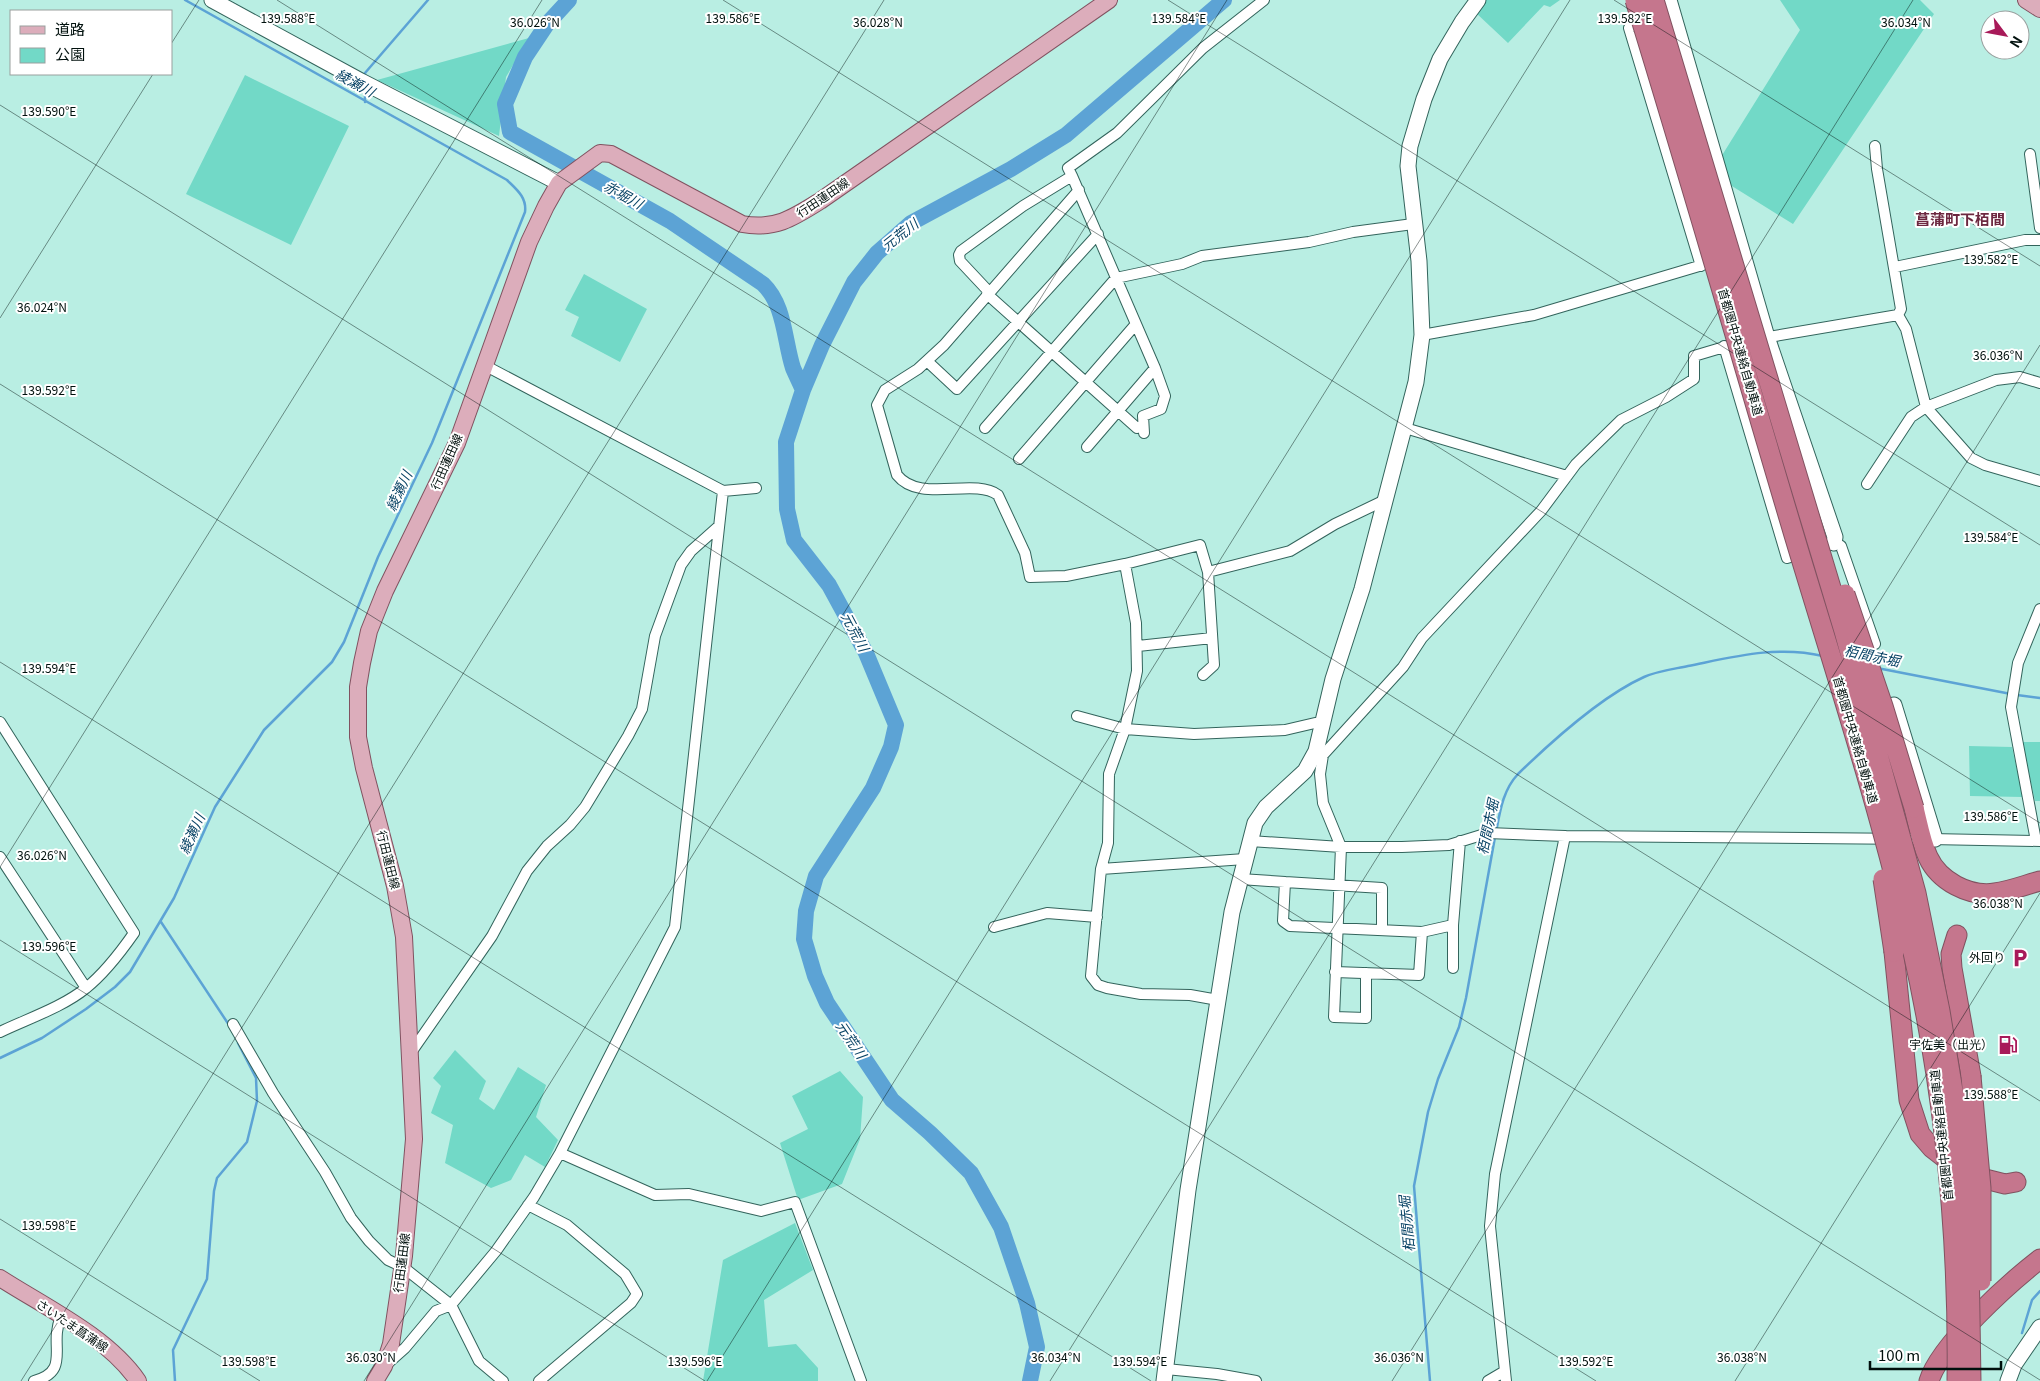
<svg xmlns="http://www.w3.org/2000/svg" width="2040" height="1381" viewBox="0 0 2040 1381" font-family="Georgia,'Noto Sans JP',serif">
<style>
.green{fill:#72d9c7}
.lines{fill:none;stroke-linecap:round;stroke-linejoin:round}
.stream{stroke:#5ca3d5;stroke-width:2.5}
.river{stroke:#5ca3d5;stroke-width:16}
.street-casing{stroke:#33645c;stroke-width:12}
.secondary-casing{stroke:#33645c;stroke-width:17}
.primary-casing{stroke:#805260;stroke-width:18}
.highway-casing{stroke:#805260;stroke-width:21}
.street{stroke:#fff;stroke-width:10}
.secondary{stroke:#fff;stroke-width:15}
.primary{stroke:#dcadbb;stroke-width:16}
.highway{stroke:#c5768d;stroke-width:19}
.highway-bridge-casing{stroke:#805260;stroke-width:21;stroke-linecap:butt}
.highway-bridge{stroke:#c5768d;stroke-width:19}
.ticks{fill:none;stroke:#00100d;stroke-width:1;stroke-opacity:0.45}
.labels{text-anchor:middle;stroke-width:4;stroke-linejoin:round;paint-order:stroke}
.street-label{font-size:12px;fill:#00100d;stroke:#fff}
.poi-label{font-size:12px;fill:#00100d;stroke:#fff;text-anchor:end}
.water-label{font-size:14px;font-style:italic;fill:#094365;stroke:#fff}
.quarter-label{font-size:15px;font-weight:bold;fill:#6c2840;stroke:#fff}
.ticks-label{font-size:12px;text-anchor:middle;fill:#00100d;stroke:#fff;stroke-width:4;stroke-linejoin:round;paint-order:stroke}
</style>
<rect width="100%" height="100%" fill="#b9eee3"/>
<path class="green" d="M1486 0H1560L1550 7 1544 5 1508 43 1475 12Z
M1780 0H1920L1934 14 1793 224 1711 173 1800 30Z
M529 38 506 77 499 136 377 80Z
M245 75 349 126 291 245 186 194Z
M584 274 647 309 620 362 571 336 579 317 565 310Z
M2022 742H2040V801H2035Z
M1969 746 2012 747 2023 797 1970 796Z
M455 1050 486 1081 479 1099 494 1110 518 1067 546 1085 536 1117 558 1140 545 1167 525 1155 511 1180 491 1188 445 1163 453 1125 431 1113 441 1086 433 1078Z
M840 1071 863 1097 860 1139 842 1184 798 1200 780 1143 808 1129 792 1096Z
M795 1223 813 1270 764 1300 768 1347 796 1344 818 1368V1381H703L723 1260Z"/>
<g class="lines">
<path class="stream" d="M365 78V73L428 0
M365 102V88
M1877 668 2011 694
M2017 695 2040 698
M1496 832C1500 811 1503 790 1518 774 1551 742 1602 696 1644 677 1657 671 1674 669 1688 666 1733 657 1777 645 1823 656
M161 922 229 1025
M0 1058 42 1038 86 1009 115 987 130 972 174 898 215 807 264 730 332 662 344 642 378 557 432 443 525 212C527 197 516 189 507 180L185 0
M2022 1333 2032 1300 2040 1291
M175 1381 173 1350 207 1279 214 1191 217 1178 247 1142 257 1101 256 1078 238 1043
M1430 1381 1414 1186 1428 1112 1438 1079 1459 1027 1466 998 1495 837"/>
<path class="river" d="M569 0 547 24 525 57 505 104 510 132 670 221 763 284C785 305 784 340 793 368 796 375 800 383 803 390
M1030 1381 1037 1347 1027 1303 1001 1227 971 1173 930 1133 892 1100 827 1003 815 976 804 939 806 911 816 876 873 788 891 747 896 725 866 653 829 585 794 540 787 509 786 442 803 390 822 345 854 282 877 253 911 223 1011 169 1066 135 1224 0"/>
<g class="street-casing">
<path id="street" d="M1646 22 1629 28 1701 266
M1875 146 1877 169 1901 309 1898 315
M2030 154 2040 228
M1072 176 1068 168 1117 133 1203 48 1264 0
M1079 190 944 345 918 369 885 390 877 405 897 475C920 504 973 477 998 495L1025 553 1030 577 1066 576 1125 564
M1895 267 2025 240H2040
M990 293 960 261 959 255 961 251 1023 206 1072 176 1155 368 1087 447
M987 294 1137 428
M1898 315 1906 329 1926 407 1971 458 1985 465 2040 481
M1422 335 1534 315 1716 261
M1763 338 1898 315
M1724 346 1787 558 1836 543 1841 546 1875 644
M927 361 957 389 1098 234
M484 365 723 491 756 488
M985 428 1116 278 1182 264 1202 256 1309 242 1353 232 1413 224
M1405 428 1567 476
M1144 433 1143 416 1161 409 1165 396 1155 368
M1019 459 1136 324
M1867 484 1911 417 1926 407 1996 380 2020 377 2040 383
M1138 646 1212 638
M1203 675 1214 665 1208 572
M1077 716 1125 729 1194 734 1285 730 1315 723H1323
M0 722 134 933C120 953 105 973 86 988 63 1007 27 1019 0 1032
M1316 751 1323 755 1403 667 1422 638 1541 511 1576 464 1621 420 1666 397 1694 379V356L1741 342
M1323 755 1320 774 1323 803 1341 847 1334 1017 1366 1018V973
M1930 839 2040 841
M1250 841 1341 847H1402L1449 845 1488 833 1565 836 1917 839
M2036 841 2011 707 2018 663 2040 609
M0 857 86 988
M1101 869 1245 859
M1240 879 1285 882 1283 921 1290 926 1422 932 1419 975 1335 972
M1285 882 1382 888V929
M994 927 1047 913 1097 917
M1422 932 1453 925
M1453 968V925L1460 841
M1218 1000 1190 995 1141 994 1107 988 1098 985 1091 976 1101 869 1108 843 1109 774 1125 729 1137 671 1136 623 1125 564 1200 545 1208 572 1290 551 1335 524 1383 501
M233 1024 273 1093 325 1172 351 1218 369 1241 388 1260 403 1267 451 1305 479 1361 503 1381
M410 1054 492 936 527 871 547 846 570 825 585 807 628 736 642 709 655 636 681 565 691 551 719 526
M560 1153 655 1195 689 1194 761 1211 795 1202 861 1381
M528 1205 567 1225 625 1274 637 1294 631 1303 539 1381
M387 1364 405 1348 436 1311 451 1305 496 1251 534 1197 560 1153 675 927 723 491
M1166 1369 1217 1374 1256 1381
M34 1381C72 1371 48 1345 61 1317
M1488 1381 1505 1371
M1506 1381 1490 1226 1495 1174 1565 836"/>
</g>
<g class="secondary-casing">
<path id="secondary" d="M212 0 361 81 559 183
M1669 0 1767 337 1835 537 1834 543
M1894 705 1935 839
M1164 1381 1188 1190 1232 912 1255 823 1266 807 1305 771 1316 751 1333 679 1362 589 1416 382 1422 335 1419 261 1408 166 1410 146 1424 99 1440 59 1462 22 1478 0
M2008 1381 2014 1365 2040 1327"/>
</g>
<g class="primary-casing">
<path id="primary" d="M2026 0 2040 9
M0 1278C45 1307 107 1336 138 1381
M375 1381 384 1366 391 1344 404 1256 414 1139 404 937 395 886 364 768 358 737V687L362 663 369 631 385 591 457 443 529 242 546 206 559 183 600 153 611 154 742 224C775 230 793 218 820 201L1109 0"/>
</g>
<g class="highway-casing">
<path id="highway" d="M1914 808C1918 824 1921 842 1928 857 1939 881 1969 897 1995 893 2010 891 2025 885 2040 881
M1957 935 1951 954 1952 968 1971 1076
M1894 952 1909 1100 1920 1134 1932 1148 1950 1162 1985 1179 2005 1184 2016 1182
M1929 1381C1940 1345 2009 1283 2040 1259"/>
</g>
<use href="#street" class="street"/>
<use href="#secondary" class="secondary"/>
<use href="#primary" class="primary"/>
<use href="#highway" class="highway"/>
<g class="highway-bridge-casing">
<path id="highway-bridge" d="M1635 0C1690 178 1741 357 1794 535 1835 672 1880 808 1912 948 1944 1089 1959 1237 1957 1381
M1654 0 1844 631 1916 893 1940 1011 1954 1097 1969 1254 1971 1381
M1845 594 1883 706 1914 808
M1883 879 1894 952
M1971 1076 1981 1188V1281"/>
</g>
<use href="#highway-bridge" class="highway-bridge"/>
</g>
<path class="ticks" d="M277 0 2040 1101M723 0 2040 823M1168 0 2040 545M1614 0 2040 266M171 44 199 0M0 105 2040 1380M0 318 153 74M0 384 1596 1381M0 662 1151 1381M0 867 542 0M0 940 705 1381M0 1219 260 1381M21 1381 884 0M364 1381 1227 0M707 1381 1570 0M1050 1381 1913 0M1392 1381 2040 345M1735 1381 2040 893"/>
<defs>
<g id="parking-bare" transform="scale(1.5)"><path d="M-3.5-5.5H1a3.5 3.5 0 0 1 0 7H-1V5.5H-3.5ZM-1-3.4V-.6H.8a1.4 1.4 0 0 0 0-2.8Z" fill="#a81a59" stroke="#fff" stroke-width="2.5" paint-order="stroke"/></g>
<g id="fuel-bare" transform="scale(1.5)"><path d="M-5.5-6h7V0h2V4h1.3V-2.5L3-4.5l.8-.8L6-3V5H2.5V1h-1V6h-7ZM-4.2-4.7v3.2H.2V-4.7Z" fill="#a81a59" stroke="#fff" stroke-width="2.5" paint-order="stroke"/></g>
</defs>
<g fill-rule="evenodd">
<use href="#parking-bare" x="2020" y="958"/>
<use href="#fuel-bare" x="2008" y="1045"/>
</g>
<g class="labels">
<g class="street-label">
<text transform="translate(823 198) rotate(-34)" y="4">行田蓮田線</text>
<text transform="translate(1740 352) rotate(74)" y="4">首都圏中央連絡自動車道</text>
<text transform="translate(447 462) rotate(-66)" y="4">行田蓮田線</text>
<text transform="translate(1855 740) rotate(74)" y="4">首都圏中央連絡自動車道</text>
<text transform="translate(388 860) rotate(76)" y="4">行田蓮田線</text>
<text transform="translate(1942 1135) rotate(-96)" y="4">首都圏中央連絡自動車道</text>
<text transform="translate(402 1263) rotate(-83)" y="4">行田蓮田線</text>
<text transform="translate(72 1326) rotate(34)" y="4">さいたま菖蒲線</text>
</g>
<g class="poi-label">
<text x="2005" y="962">外回り</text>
<text x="1993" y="1049">宇佐美（出光）</text>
</g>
<g class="water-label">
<text transform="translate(355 83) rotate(29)" y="5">綾瀬川</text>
<text transform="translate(623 195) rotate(29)" y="5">赤堀川</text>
<text transform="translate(900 235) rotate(-38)" y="5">元荒川</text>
<text transform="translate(399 491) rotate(-65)" y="5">綾瀬川</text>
<text transform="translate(855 632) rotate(62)" y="5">元荒川</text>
<text transform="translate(1872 656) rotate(12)" y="5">栢間赤堀</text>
<text transform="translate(1488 827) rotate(-78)" y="5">栢間赤堀</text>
<text transform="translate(192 834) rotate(-66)" y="5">綾瀬川</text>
<text transform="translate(851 1040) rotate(56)" y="5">元荒川</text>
<text transform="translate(1407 1224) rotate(-95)" y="5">栢間赤堀</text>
</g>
<g class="quarter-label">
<text x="1960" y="225">菖蒲町下栢間</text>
</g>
</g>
<g class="ticks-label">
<text x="288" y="23">139.588°E</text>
<text x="733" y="23">139.586°E</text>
<text x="1179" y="23">139.584°E</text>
<text x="1625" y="23">139.582°E</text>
<text x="535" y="27">36.026°N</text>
<text x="878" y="27">36.028°N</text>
<text x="1906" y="27">36.034°N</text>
<text x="49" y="116">139.590°E</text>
<text x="1991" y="264">139.582°E</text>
<text x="42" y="312">36.024°N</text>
<text x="1998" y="360">36.036°N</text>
<text x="49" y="395">139.592°E</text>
<text x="1991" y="542">139.584°E</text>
<text x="49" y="673">139.594°E</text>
<text x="1991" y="821">139.586°E</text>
<text x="42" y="860">36.026°N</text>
<text x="1998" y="908">36.038°N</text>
<text x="49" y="951">139.596°E</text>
<text x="1991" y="1099">139.588°E</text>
<text x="49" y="1230">139.598°E</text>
<text x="371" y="1362">36.030°N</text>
<text x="1056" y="1362">36.034°N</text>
<text x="1399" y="1362">36.036°N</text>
<text x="1742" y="1362">36.038°N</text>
<text x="249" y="1366">139.598°E</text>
<text x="695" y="1366">139.596°E</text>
<text x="1140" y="1366">139.594°E</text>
<text x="1586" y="1366">139.592°E</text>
</g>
<rect x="10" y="10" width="162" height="65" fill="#ffffff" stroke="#999f9e"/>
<rect x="20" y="26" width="25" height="8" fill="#dcadbb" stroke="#999f9e"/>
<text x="55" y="35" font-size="15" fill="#00100d">道路</text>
<rect x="20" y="48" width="25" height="15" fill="#72d9c7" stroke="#999f9e"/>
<text x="55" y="60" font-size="15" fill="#00100d">公園</text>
<g transform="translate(2005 35) rotate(122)"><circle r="24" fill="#ffffff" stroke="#999f9e"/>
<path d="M0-4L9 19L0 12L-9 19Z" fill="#a81a59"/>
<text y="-8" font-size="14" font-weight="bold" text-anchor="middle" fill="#00100d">N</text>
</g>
<path d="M1870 1361v8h131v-8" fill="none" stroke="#00100d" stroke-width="2.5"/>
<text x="1878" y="1361" font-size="15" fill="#00100d" stroke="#ffffff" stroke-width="4" paint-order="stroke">100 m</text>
</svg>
